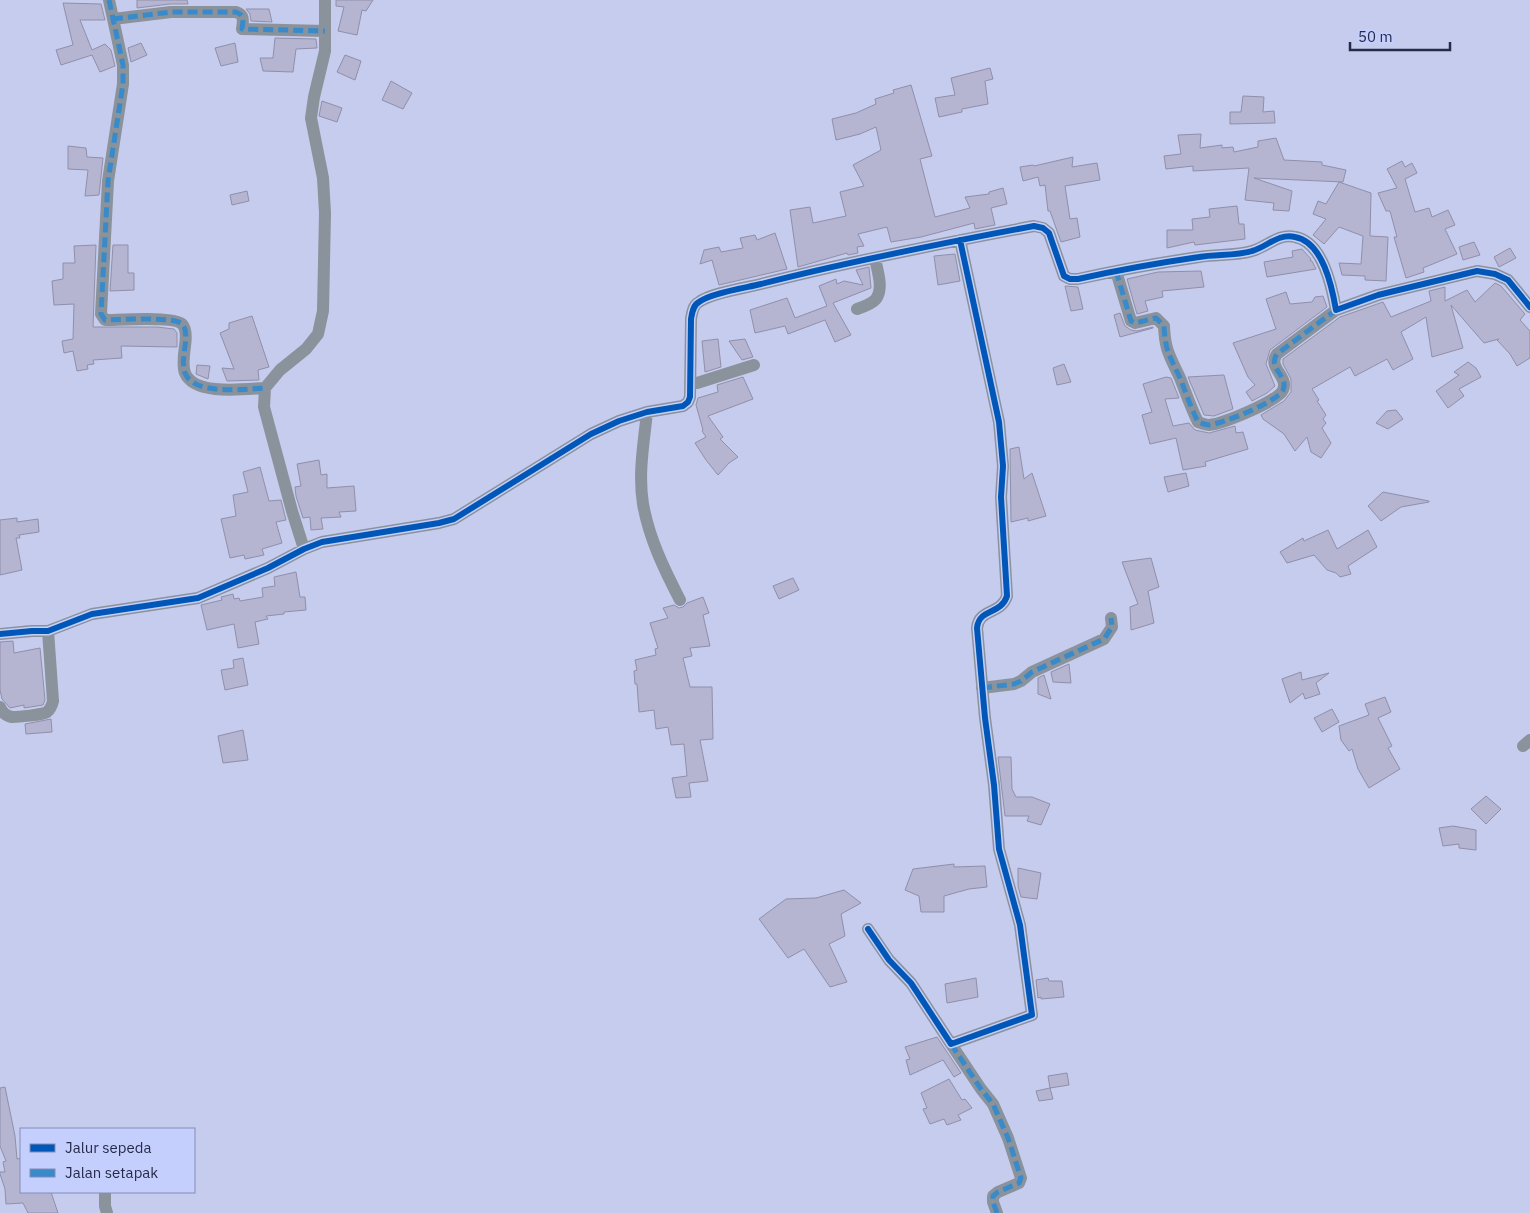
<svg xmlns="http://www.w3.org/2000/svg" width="1530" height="1213" viewBox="0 0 1530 1213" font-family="'IBM Plex Sans',sans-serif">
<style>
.building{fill:#b6b5d1;stroke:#908fab}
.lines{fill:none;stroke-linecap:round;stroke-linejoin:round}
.minor{stroke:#8a929b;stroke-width:12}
.quiet{stroke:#398aca;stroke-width:5;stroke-dasharray:10 5;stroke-linecap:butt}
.cycleway-casing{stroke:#c5cffd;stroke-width:9}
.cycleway{stroke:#0057b8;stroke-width:6}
</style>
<rect width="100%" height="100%" fill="#c6cced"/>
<path class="building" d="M137 0H187L188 4H170L137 8Z
M336 0H373L366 11 362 10 357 35 338 31 344 7 336 6Z
M63 3 101 4 105 20H80L92 50 105 44 111 50 115 66 100 72 92 55 61 65 56 50 73 45Z
M246 9H269L272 22 251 21 250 14Z
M275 38 316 39 317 48 296 49 293 72 263 71 260 58H273Z
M141 43 147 55 131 62 128 48Z
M235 43 238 62 221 66 215 48Z
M345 55 361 61 355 80 337 72Z
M990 68 993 79 985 81 988 104 962 109V112L939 117 935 98 955 95 951 78Z
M391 81 412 93 403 109 382 100Z
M911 85 932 156 920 159 935 217 970 208 965 197 989 194V192L1003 188 1007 204 991 208 995 225 975 229 974 223 921 237 891 242 887 227 858 234 864 246 857 247 858 253 848 255 847 253 798 267 790 210 810 207 813 223 846 216 840 192 864 186 853 165 881 150 876 127 860 134 836 140 832 119 856 113 876 104 875 99 894 93 893 90Z
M1243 96 1264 97 1263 112 1274 111 1275 123 1230 124V112H1241Z
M322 101 342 108 337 122 319 116Z
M1201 134 1200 148 1222 145V148L1233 147 1234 152 1258 147V141L1276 138 1284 160 1322 162V165L1346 170 1343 182 1254 178 1292 191 1289 211 1273 210 1274 203 1245 200 1249 168 1193 171V166L1166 169 1164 156 1181 154 1178 135Z
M68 146 86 148 87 157 103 158 99 195 85 196 88 170 68 169Z
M1073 157 1072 167 1097 163 1100 180 1065 186 1070 219 1077 218 1080 237 1061 242 1050 211H1048L1045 185 1040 186 1038 177 1023 181 1020 167 1033 165 1034 166Z
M1402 161 1405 167 1412 163 1417 173 1405 179 1415 212 1429 208 1432 217 1448 210 1455 225 1445 229 1457 254 1423 268 1424 272 1406 278 1394 237H1397L1390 211H1386L1378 193 1397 188 1387 169Z
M1339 182 1371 193 1370 236 1388 237 1386 281 1365 280V276L1342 275 1339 263 1361 264 1363 236 1339 227 1324 244 1313 235 1326 219 1313 214 1318 201 1326 204Z
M247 191 249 201 232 205 230 195Z
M1237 206 1239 224H1244L1245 239 1195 245 1194 242 1167 248V230H1193L1192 219 1210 217 1209 209Z
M775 233 787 269 719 285 712 260 700 264 704 250 719 247 721 252 743 248 740 238 755 235 757 240Z
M1474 242 1480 255 1463 260 1459 247Z
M96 245 93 327H157L174 329 177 333V347L121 346 122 358 93 360 94 364 87 365 88 369 77 371 73 351 64 353 62 341 73 339 74 304 54 305 52 281 63 279V263H75L74 246Z
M113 245H128V273H134V290L110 291Z
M1510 248 1516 258 1499 267 1494 257Z
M1302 249 1311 259 1310 261H1312L1316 269 1267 277 1264 262 1293 257 1292 251Z
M955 254 960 281 938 285 934 256Z
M869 267 871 288 833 303 851 335 835 342 825 320 788 334 785 326 755 333 750 310 787 298 795 318 827 306 819 286 836 279 837 284 844 281 863 285 856 270Z
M1201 271 1204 287 1162 291 1163 297 1145 301 1148 311 1137 314 1127 279 1158 272Z
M1495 283 1501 286 1525 314 1520 320 1530 331V358L1517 366 1510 354 1497 340 1499 339 1484 343 1451 305 1463 348 1432 357 1426 317 1401 332 1413 359 1393 370 1387 359 1355 376 1350 367 1312 389 1319 400 1317 401 1326 415 1323 419 1326 423 1322 428 1331 443 1321 458 1311 452 1307 437 1295 451 1284 434 1263 419 1261 415 1284 401 1291 392V379L1283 364V359L1340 317 1383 302 1391 317 1431 301 1429 291 1445 287V301L1467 290 1475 302Z
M1065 286 1078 287 1083 309 1071 311Z
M1286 292 1290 304 1312 302 1315 297 1323 296 1327 307 1270 350 1266 364 1275 386 1267 393 1252 401 1246 392 1255 385 1248 377 1233 343 1276 329 1266 299Z
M1120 313 1125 326 1131 330 1137 331 1153 327V328L1120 337 1114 315Z
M252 316 269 367 258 370 259 380 227 381 222 368 234 369 220 333 229 329V323Z
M718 339 721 367 705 372 702 341Z
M745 339 753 357 742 360 729 341Z
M1468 362 1476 368 1481 377 1459 389 1464 396 1448 408 1436 391 1459 375 1454 372Z
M1064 364 1071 382 1057 385 1053 368Z
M197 365 210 366 208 379 196 374Z
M1224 375 1233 409 1214 416 1204 415 1188 377Z
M743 377 753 399 708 416 723 437 720 439 738 457 729 463 718 475 706 460 695 443 706 437 702 431 703 430 696 405 698 398 718 392 717 385Z
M1166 377 1171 378 1179 398 1165 399 1173 426 1189 423 1195 430 1209 433 1235 426 1236 433 1243 432 1248 449 1205 462 1206 466 1183 470 1176 438 1150 444 1142 415 1152 412 1143 384Z
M1396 410 1403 419 1388 429 1376 423 1387 411Z
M1019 447 1024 479 1032 473 1046 516 1028 521V518L1011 522 1010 449Z
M319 460 321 475 327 474V488L354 486 356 511 339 512 341 517 321 518 323 529 311 530 310 517 303 518 296 496 295 487 301 486 297 464Z
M260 467 269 501 281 500 286 520 276 522 282 543 262 549 264 555 245 559 244 555 230 558 221 519 236 516 233 495 248 492 243 472Z
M1186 473 1189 486 1168 492 1164 477Z
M1383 492 1429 501V502L1401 507 1381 521 1368 506Z
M17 518V522L38 519 39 532 19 535 20 538H16L22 570 0 575V520Z
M1328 530 1337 549 1368 530 1377 547 1348 566 1351 574 1340 577 1336 573 1327 570 1314 555 1287 563 1280 552 1303 538 1304 541Z
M1151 558 1159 587 1148 591 1154 623 1131 630 1130 607 1138 604 1122 562Z
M296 572 300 597H305L306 610 284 612V614L266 616 268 619 255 622 259 644 238 648 234 624 207 630 201 605 222 600 221 597 233 594 234 599 239 598 240 601 263 597 262 588 275 586 274 577Z
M793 578 799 590 779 599 773 586Z
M703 597 709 613 703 615 710 646 690 648 692 656 683 658 690 687H712L713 739 700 740 708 781 689 783 691 797 676 798 672 778 687 776 684 744 671 745 668 727 656 729 654 710 639 712 637 684H635L634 671 637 670 635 660 656 655 655 649 658 648 650 623 668 618 663 608 674 605 679 608 683 607 687 603Z
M13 641 14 653 40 648 45 700 43 705 24 708V705L10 708 2 699 0 690V642Z
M243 658 248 685 225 690 221 670 234 668 233 660Z
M1069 664 1071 683 1053 682 1051 672Z
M1301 672 1302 680 1329 673 1316 683 1320 694 1305 699 1303 693 1290 703 1282 679Z
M1044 675 1051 699 1038 694V678Z
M1385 697 1391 712 1378 718 1392 746 1388 748 1400 769 1369 788 1358 769 1352 749 1349 751 1341 740 1339 726 1369 715 1365 704Z
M1332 709 1339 722 1322 732 1314 718Z
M51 719 52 732 26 734 25 724Z
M243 730 248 760 223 763 218 736Z
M998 757H1011L1012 789 1016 797H1032L1050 804 1041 825 1027 821 1029 816H1005Z
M1486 796 1501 809 1486 824 1471 809Z
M1453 826 1476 830V850L1459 848V844L1443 846 1439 828Z
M954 864V867L985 866 987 887 969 889 944 896V912H921L919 896 905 890 913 869Z
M1018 868 1041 873 1037 899 1021 897 1018 886Z
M844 890 861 903 841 914 845 936 829 944 847 982 830 987 804 949 788 958 759 919 786 899 816 898Z
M976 978 978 997 947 1003 945 984Z
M1048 978 1049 981H1062L1064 997 1041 999V997L1038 998 1036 980Z
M937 1037 961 1073 954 1077 943 1060 910 1075 906 1060 910 1059 905 1047Z
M1067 1073 1069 1085 1050 1088 1048 1076Z
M949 1079 962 1100 965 1099 972 1108 958 1115 961 1120 947 1125 944 1119 930 1124 923 1109 927 1108 921 1093Z
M5 1087 15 1136 17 1159 21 1158V1192H51L58 1213H28L23 1203 6 1204 5 1189 0 1174V1172H5L3 1162 6 1161 0 1146V1088Z
M1050 1088 1053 1099 1039 1101 1036 1091Z"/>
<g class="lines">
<path class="minor" d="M109 0 123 65V84L108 181 101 314 105 320C118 320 174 316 182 324 187 329 186 339 185 346 184 355 182 365 185 373 194 396 245 389 265 388
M113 19 171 12H236C245 15 243 21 242 29L325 31
M1116 271 1131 321 1135 323 1156 318 1164 326C1165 351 1170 356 1180 378 1186 393 1191 408 1198 422 1201 423 1206 425 1209 425 1222 424 1279 401 1283 390 1289 376 1267 368 1277 354L1336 310
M857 309C863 307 872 304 876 299 884 288 877 270 875 258
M690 383H697L754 365
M647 412C644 442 638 473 643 504 649 538 664 569 680 600
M304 549 292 511 264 407 265 388 280 370 306 349 318 334 323 311 325 213 323 178 311 118 314 97 325 51V0
M0 634 32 631H48L92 614 198 598 268 568 304 549 322 542 439 523 454 519 591 434 619 421 647 412 683 406 688 402 690 397 691 319C692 313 693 305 699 302 711 293 745 288 761 284 851 261 943 243 1034 226L1043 228 1049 233 1064 276 1070 279H1078C1118 270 1158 263 1199 257 1216 254 1236 256 1252 251 1267 247 1278 233 1295 237 1323 242 1332 287 1336 310L1378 295 1477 271 1495 274 1508 280 1530 307
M982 688 1014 684 1021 681 1032 672 1104 639 1112 627 1111 618
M0 707C2 712 6 716 12 717 18 717 42 715 47 712 51 709 52 705 53 701L48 631
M1523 746 1530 740
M868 929 889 960 911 983 951 1044 1032 1015 1020 925 999 849 994 785 985 718 977 628C979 608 1001 615 1007 596L1001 497 1003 466 999 422 960 240
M951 1044 981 1089 993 1104 1008 1138 1021 1178 1019 1183 998 1192 993 1196V1202L997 1213
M105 1192V1206L107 1213"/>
<path class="quiet" d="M109 0 123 65V84L108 181 101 314 105 320C118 320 174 316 182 324 187 329 186 339 185 346 184 355 182 365 185 373 194 396 245 389 265 388
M113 19 171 12H236C245 15 243 21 242 29L325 31
M1116 271 1131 321 1135 323 1156 318 1164 326C1165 351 1170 356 1180 378 1186 393 1191 408 1198 422 1201 423 1206 425 1209 425 1222 424 1279 401 1283 390 1289 376 1267 368 1277 354L1336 310
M982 688 1014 684 1021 681 1032 672 1104 639 1112 627 1111 618
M951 1044 981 1089 993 1104 1008 1138 1021 1178 1019 1183 998 1192 993 1196V1202L997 1213"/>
<g class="cycleway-casing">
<path id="cycleway" d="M0 634 32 631H48L92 614 198 598 268 568 304 549 322 542 439 523 454 519 591 434 619 421 647 412 683 406 688 402 690 397 691 319C692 313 693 305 699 302 711 293 745 288 761 284 851 261 943 243 1034 226L1043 228 1049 233 1064 276 1070 279H1078C1118 270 1158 263 1199 257 1216 254 1236 256 1252 251 1267 247 1278 233 1295 237 1323 242 1332 287 1336 310L1378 295 1477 271 1495 274 1508 280 1530 307
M868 929 889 960 911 983 951 1044 1032 1015 1020 925 999 849 994 785 985 718 977 628C979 608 1001 615 1007 596L1001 497 1003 466 999 422 960 240"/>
</g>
<use href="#cycleway" class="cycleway"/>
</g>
<rect x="20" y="1128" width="175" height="65" fill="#c5cffd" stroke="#858db5"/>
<rect x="30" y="1144" width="25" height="8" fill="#0057b8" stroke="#858db5"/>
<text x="65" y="1153" font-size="15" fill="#262b49">Jalur sepeda</text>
<rect x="30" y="1169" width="25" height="8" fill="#398aca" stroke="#858db5"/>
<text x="65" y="1178" font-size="15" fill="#262b49">Jalan setapak</text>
<path d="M1350 42v8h100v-8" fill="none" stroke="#262b49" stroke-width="2.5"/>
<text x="1358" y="42" font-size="15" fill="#262b49" stroke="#c5cffd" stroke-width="4" paint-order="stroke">50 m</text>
</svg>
